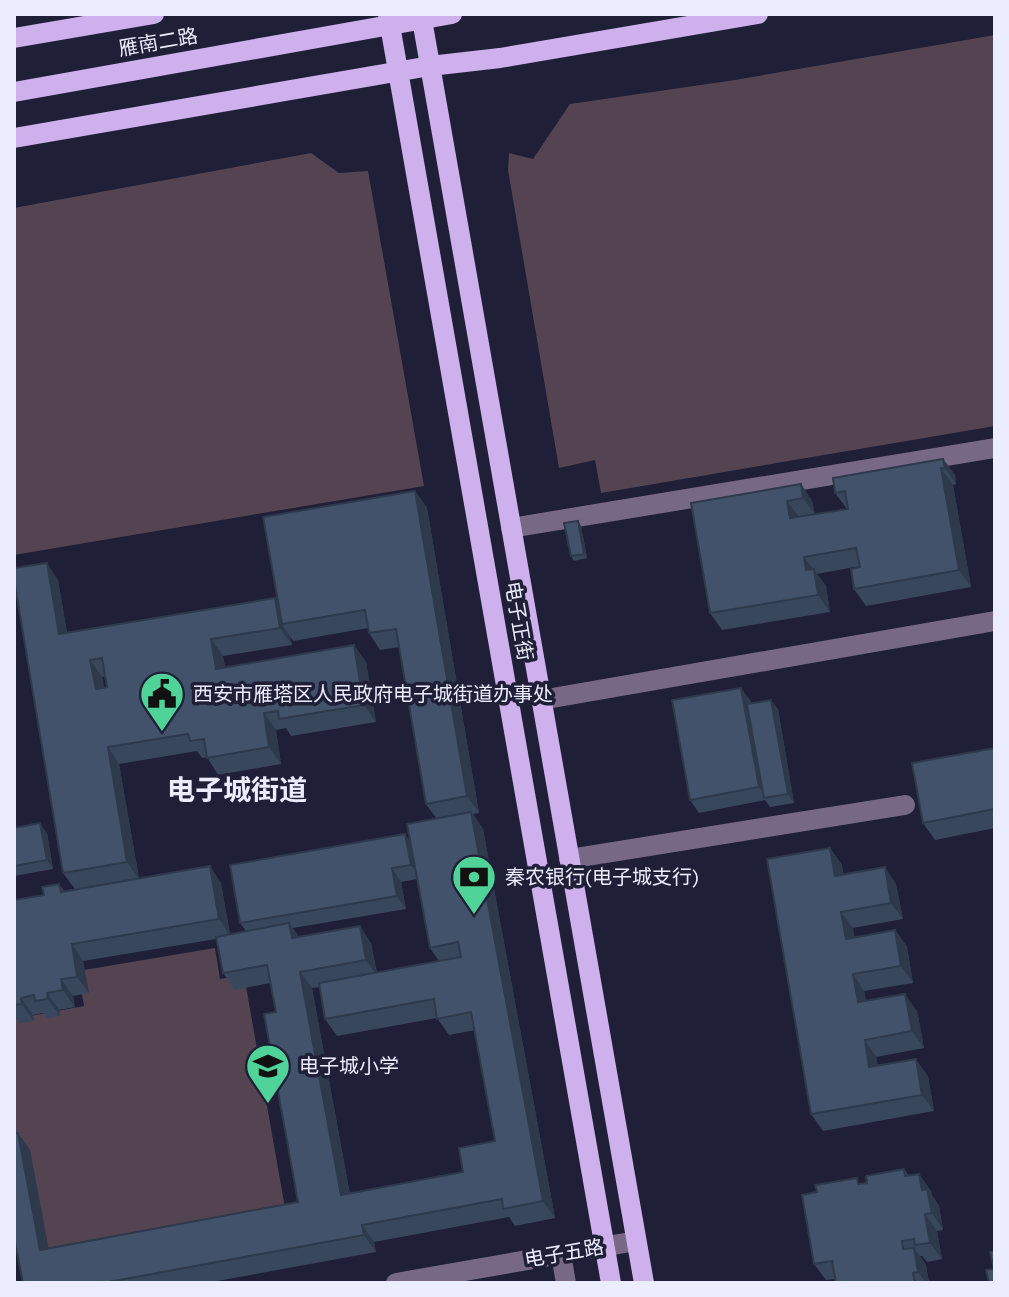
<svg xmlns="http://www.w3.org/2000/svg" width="1009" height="1297" viewBox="0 0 1009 1297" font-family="'Work Sans','Noto Sans SC',sans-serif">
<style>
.green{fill:#544451}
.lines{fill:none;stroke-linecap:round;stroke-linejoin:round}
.minor{stroke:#776986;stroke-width:20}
.major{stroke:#ceb0ec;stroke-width:20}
.major-bridge{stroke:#ceb0ec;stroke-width:20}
.wall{fill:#39475c;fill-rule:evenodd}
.shaded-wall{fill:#2e394b}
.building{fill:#42526b;stroke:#2e394b;stroke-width:2;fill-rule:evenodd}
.labels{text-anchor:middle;stroke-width:7;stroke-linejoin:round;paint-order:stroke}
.street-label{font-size:20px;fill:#ebecfe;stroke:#1f1f38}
.poi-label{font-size:20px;fill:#ebecfe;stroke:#1f1f38;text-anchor:start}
.district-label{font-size:28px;font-weight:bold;fill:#ebecfe;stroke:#1f1f38}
</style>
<rect width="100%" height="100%" fill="#1f1f38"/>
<path class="green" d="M995 35V426L601 493 595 460 559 468 508 170 509 153 533 159 570 104 735 80Z
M311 153 339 173 368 171 424 486 14 555V208Z
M215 948 220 979 244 975 285 1208 27 1253 14 1182V1019L84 1006 78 971Z"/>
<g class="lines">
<path class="minor" d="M511 528 995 448
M541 700 995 621
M569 859 905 805
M561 1254 566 1283
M396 1283 636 1241"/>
<path class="major" d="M388 14 611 1283
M421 14 644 1283
M14 38 154 14
M14 138 430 66 500 58 758 14"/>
<path class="major-bridge" d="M14 92 452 14"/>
</g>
<path class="wall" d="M943 459 955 475 956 484 953 485 971 587 866 606 854 589 860 566 817 574 826 586 830 612 722 630 710 613 691 503 801 484 812 501 815 514 847 509 835 493Z
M415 491 427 508 479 813 473 814 483 829 555 1218 515 1226 509 1217 374 1242 376 1252 206 1283H23L18 1133 30 1150 48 1248 298 1202 276 1012 270 983 235 990 223 973 216 939 83 961 89 993 73 996 75 1007 59 1010 60 1016 47 1018 43 1013 33 1015 34 1021 20 1023 15 1017H14V900L44 895 59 884 64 891 75 889 63 873 14 568 58 580 67 633 275 598 278 602ZM368 628 369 633 380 650 399 647 426 804 436 818 410 841 240 923 246 931 230 934 221 883 139 878 119 764 197 751 202 758 207 757 218 775 281 764 276 730 286 728 291 736 376 722 366 662 225 667 223 656 292 645 290 636 293 641ZM106 676 107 687H104L102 677ZM417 879 430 948 439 961 377 973 371 943 299 937 293 928 406 909 401 882ZM320 987 325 1019 337 1036 437 1018 449 1035 475 1030 495 1141 463 1172 350 1194 312 988Z
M578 521 581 526 587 558 574 561 571 556Z
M751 701V703L778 709 794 803 770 807 765 800 699 813 690 800Z
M995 748V828L935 840 923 823Z
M14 828 47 833 53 869 14 876Z
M830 848 842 865 843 874 896 884 903 919 853 928 854 937 895 930 907 947 913 983 864 991 866 1001 917 1011 924 1048 876 1057 878 1066 928 1076 934 1111 823 1131 811 1114Z
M904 1169 909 1176 919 1174 931 1191 932 1195 939 1206 943 1230 937 1231 942 1259 927 1262 922 1256H920L926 1265 929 1283H836L835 1279 826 1280 814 1264 861 1184Z"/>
<path class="shaded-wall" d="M943 459 955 475 956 484 945 468Z
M941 468 953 485 971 587 959 570Z
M801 484 812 501 815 515 803 498Z
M415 491 427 508 479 813 467 796Z
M787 501 799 517 790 518Z
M578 521 581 526 587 558 584 554Z
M804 557 826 586 830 612 818 595 806 570Z
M47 563 58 580 70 651 59 634Z
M275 598 287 615 282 624 290 636 292 645 280 628Z
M211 639 223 656 228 686 216 669Z
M354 645 366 662 376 722 364 705Z
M90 660 102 677 107 706 96 689Z
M741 688 751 701 768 798 759 787Z
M771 700 778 709 794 803 788 794Z
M264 713 276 730 281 764 269 747Z
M108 747 119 764 139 879 127 862Z
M471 812 483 829 555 1218 543 1201Z
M40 823 47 833 53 869 47 860Z
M405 834 414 847 420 878 411 865Z
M830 848 842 865 847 893 835 876Z
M210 866 221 883 230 936 219 919Z
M885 867 896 884 903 919 891 903Z
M392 868 401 882 406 909 397 896Z
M841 912 853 928 858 956 846 939Z
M289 923 301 940 292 938Z
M360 926 371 943 377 976 366 960Z
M895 930 907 947 913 983 901 966Z
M72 944 83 961 89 993 77 977Z
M300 972 312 988 353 1212 341 1195Z
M853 974 864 991 869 1019 858 1002Z
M61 979 73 996 75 1007 63 990Z
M47 993 59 1010 60 1016 48 999Z
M905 994 917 1011 924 1048 912 1031Z
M21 998 33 1015 34 1021 22 1004Z
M865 1040 876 1057 881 1084 869 1067Z
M916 1059 928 1076 934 1111 922 1095Z
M18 1133 30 1150 52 1266 40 1250Z
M919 1174 931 1191 932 1195 939 1206 943 1230 932 1213 922 1190Z
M925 1214 937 1231 942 1259 930 1243Z
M362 1225 374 1242 376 1252 364 1235Z
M914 1248 926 1265 929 1283H926L918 1272Z"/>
<path class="building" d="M943 459 945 468H941L959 570 854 589 851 569 860 567 856 548 804 557 806 570 814 569 818 595 710 613 691 503 801 484 803 498 787 501 790 518 848 509 845 491 835 493 833 478Z
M415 491 467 796 426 804 396 629 369 633 365 610 282 624 263 517Z
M578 521 584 554 571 556 564 523Z
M47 563 59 634 275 598 280 628 211 639 216 669 354 645 364 705 279 719 278 711 264 713 269 747 207 758 204 739 190 741 188 734 108 747 127 862 63 873 14 579V568ZM102 658 107 687 96 689 90 660Z
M741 688 759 787 690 800 672 700Z
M771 700 788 794 764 798 747 704Z
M995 748V809L923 823 912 763Z
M471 812 543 1201 503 1209 502 1199 362 1225 364 1235 103 1283H23L14 1237V1134L18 1133 40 1250 298 1202 264 1014 276 1012 267 965 223 973 216 937 289 923 292 938 360 926 366 960 300 972 341 1195 463 1172 459 1148 495 1141 471 1012 437 1019 434 999 325 1019 319 983 461 957 458 942 430 948 407 824Z
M40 823 47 860 14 866V828Z
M405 834 411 865 392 868 397 896 240 923 230 865Z
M830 848 835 876 885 867 891 903 841 912 846 939 895 930 901 966 853 974 858 1002 905 994 912 1031 865 1040 869 1067 916 1059 922 1095 811 1114 767 859Z
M210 866 219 919 72 944 77 977 61 979 63 990 47 993 48 999 35 1001 34 995 21 998 22 1004 14 1005V900L44 895 42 887 59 884 61 892Z
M904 1169 905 1176 919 1174 922 1190 927 1189 932 1213 925 1214 930 1243 915 1245 914 1239 902 1241 903 1249 914 1248 918 1272 913 1273 915 1283H836L832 1261 814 1264 802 1195 817 1192 815 1185 857 1178 858 1184 867 1183 866 1176Z
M995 1251V1283H989L986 1270 994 1269 990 1252Z"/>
<defs>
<g id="civic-pin" transform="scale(2.3)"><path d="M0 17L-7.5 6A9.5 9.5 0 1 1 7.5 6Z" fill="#50d398" stroke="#1f1f38"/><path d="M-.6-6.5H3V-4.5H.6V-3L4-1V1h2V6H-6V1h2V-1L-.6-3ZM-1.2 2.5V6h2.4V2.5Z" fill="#111"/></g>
<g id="bank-pin" transform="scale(2.3)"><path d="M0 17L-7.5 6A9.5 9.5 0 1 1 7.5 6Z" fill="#50d398" stroke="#1f1f38"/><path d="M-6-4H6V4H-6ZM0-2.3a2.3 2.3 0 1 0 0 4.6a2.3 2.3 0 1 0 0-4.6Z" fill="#111"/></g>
<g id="school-pin" transform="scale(2.3)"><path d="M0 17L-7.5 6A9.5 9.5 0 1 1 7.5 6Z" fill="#50d398" stroke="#1f1f38"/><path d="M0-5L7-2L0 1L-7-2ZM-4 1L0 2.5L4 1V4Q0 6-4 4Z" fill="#111"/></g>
</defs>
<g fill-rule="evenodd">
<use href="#civic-pin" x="162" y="694"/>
<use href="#bank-pin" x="474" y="877"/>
<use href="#school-pin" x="268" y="1066"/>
</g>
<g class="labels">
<g class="street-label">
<text transform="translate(158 42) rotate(-10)" y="7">雁南二路</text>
<text transform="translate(519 621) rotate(80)" y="7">电子正街</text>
<text transform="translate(564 1253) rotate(-10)" y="7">电子五路</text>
</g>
<g class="poi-label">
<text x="193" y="701">西安市雁塔区人民政府电子城街道办事处</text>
<text x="505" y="884">秦农银行(电子城支行)</text>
<text x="299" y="1073">电子城小学</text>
</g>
<g class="district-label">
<text x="237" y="800">电子城街道</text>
</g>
</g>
<rect width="1009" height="1297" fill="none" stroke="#ebecfe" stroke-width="32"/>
</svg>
